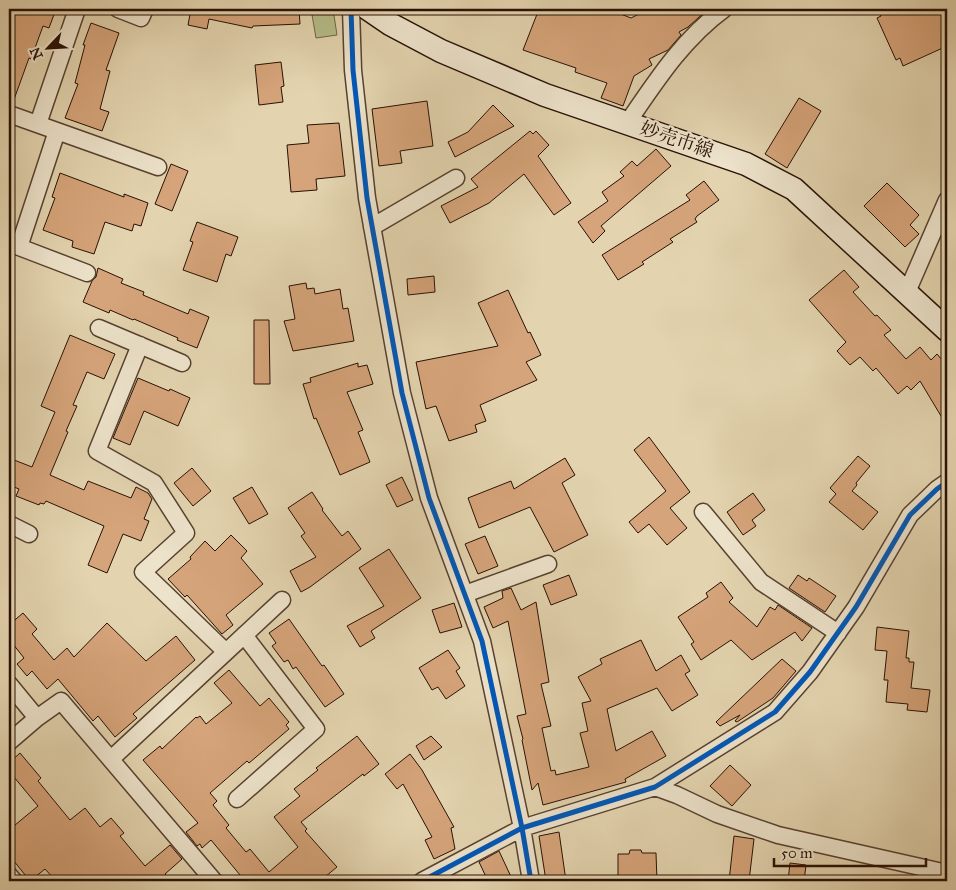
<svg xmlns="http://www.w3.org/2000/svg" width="956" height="890" viewBox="0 0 956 890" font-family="'IM FELL Great Primer','Noto Serif JP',serif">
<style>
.green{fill:#b5bc89;stroke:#6e6646}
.building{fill:#d6a47a;stroke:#281004}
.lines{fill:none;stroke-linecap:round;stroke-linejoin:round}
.minor-casing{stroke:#57412f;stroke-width:19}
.secondary-casing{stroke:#281004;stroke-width:25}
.minor{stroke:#ede3cb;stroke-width:16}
.secondary{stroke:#ede3cb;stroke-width:22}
.cycleway-casing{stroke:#ede3cb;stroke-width:8}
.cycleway{stroke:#0057b8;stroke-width:5}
.labels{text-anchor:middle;stroke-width:4.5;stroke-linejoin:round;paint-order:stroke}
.street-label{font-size:19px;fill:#281004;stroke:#ede3cb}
</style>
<rect width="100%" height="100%" fill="#e3d4af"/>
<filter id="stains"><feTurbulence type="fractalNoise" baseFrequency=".004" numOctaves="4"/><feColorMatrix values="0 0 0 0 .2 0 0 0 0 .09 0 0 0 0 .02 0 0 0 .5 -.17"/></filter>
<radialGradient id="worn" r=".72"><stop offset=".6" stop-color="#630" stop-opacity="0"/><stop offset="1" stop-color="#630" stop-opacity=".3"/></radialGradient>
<path class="green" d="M311 9H333L337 35 316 38Z"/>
<path class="building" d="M9 9H56L49 28 43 26 31 59 29 58 12 105 9 104V29L14 15 9 13Z
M191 9H299L300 24 253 26 252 28 209 19 207 29 188 25Z
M539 9H608L631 18 649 9H708L688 27 679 32 681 35 668 50 649 59 652 65 634 76 623 106 601 98 607 83 575 72 576 68 523 50Z
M877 9H947V46L903 66 900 58 896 60 877 18 881 16Z
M91 23 119 33 106 70 110 71 100 109 109 112 102 131 65 118 78 84 75 83 85 45H83Z
M281 62 284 86 281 87 283 102 259 105 255 65Z
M799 98 821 111 787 168 765 154Z
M427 101 433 146 400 151 402 163 379 166 372 109Z
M493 105 514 126 455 157 448 142 468 132Z
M339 123 345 176 316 179 317 190 291 192 287 145 309 143 307 125Z
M530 131 533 134 536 131 549 145 538 156 571 203 554 215 524 174 489 203 450 223 441 206 478 187 471 179Z
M656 149 671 166 601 226 605 231 593 243 578 222 608 201 602 192 624 176 620 172 632 161 637 166Z
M171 164 188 171 172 211 155 204Z
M60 173 124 197V194L148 203 141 226 134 224 132 231 105 222 94 254 72 247 73 241 43 230 55 198 52 197Z
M704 181 719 200 697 216 695 219 697 222 670 239 673 242 642 262 644 264 618 280 602 255 690 200 686 195Z
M887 183 919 215 910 225 919 234 905 247 864 206Z
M197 222 238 237 231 256 226 254 217 282 183 270 193 242 190 241Z
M98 268 123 279 121 283 144 292 143 295 188 314 190 309 209 317 197 348 177 340 178 338 134 319 133 320 110 310 109 313 83 302 92 281 96 277Z
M844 270 859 287 853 292 875 316 877 315 891 330 884 335 906 359 920 347 931 360 937 354 947 366V426L920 381 911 390 907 386 898 394 876 368 873 371 860 357 850 365 837 351 846 342 809 300Z
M434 276 435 292 408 295 407 279Z
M306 283 307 289 314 288 315 294 340 289 343 309 348 308 354 341 293 351 284 321 295 319 289 286Z
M508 290 528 333 530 332 541 355 526 362 537 380 480 405 486 421 475 425 477 432 449 441 436 406 426 409 416 362 498 346 478 303Z
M254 320H269L270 384H254Z
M70 335 115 354 104 379 87 372 73 405 77 406 66 431 68 432 50 475 84 490 88 481 131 498 136 487 148 493 152 499 144 519 149 521 141 541 123 534 107 573 88 565 104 526 46 501 44 504 40 503 39 505 16 496 19 489 9 485V458L32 467 55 412 41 406Z
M358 363V367L367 365 373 384 347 392 363 430 358 432 370 462 340 475 316 418 314 419 303 384 311 382 310 378Z
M138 378 169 391 170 389 190 398 178 426 144 411 130 445 113 438Z
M649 437 690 492 670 508 687 528 667 545 649 524 638 533 629 522 666 491 634 450Z
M858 456 870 466 856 483 857 485 852 491 878 512 863 530 829 502 836 494 830 488Z
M565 458 575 475 562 483 588 535 554 552 530 507 479 528 468 498 511 481 514 489Z
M192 468 211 491 193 506 174 483Z
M402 477 413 500 397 507 386 485Z
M252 487 268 514 249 524 233 498Z
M312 492 323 509 322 510 342 536 348 531 361 549 310 587 301 592 290 571 316 557 301 536 305 533 288 508Z
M753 493 765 510 752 520 756 526 743 535 727 512Z
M231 535 247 551 241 558 263 584 226 615 233 625 222 634 187 595 185 597 168 579 191 559 190 557 205 541 215 551Z
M485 536 498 566 478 574 465 544Z
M389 549 421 598 371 631 375 638 360 647 347 626 384 606 359 568Z
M569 575 577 595 551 605 543 585Z
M798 575 807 581 809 578 836 596 825 612 789 588Z
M721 582 733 598 729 602 757 627 770 607 775 610 778 605 812 628 802 641 795 632 752 660 731 640 701 660 691 644 694 642 678 617 708 597 706 593Z
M511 588 521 610 536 602 549 682 541 684 551 726 542 728 551 771 555 770 556 775 589 767 580 733 588 731 582 703 591 701 578 677 602 664 600 659 641 640 656 671 681 655 690 671 685 674 698 695 672 711 657 688 607 709 616 751 652 731 666 756 625 779 626 782 543 805 538 783 532 790 522 740 523 739 517 716 526 714 508 621 493 628 484 607 503 598 502 591Z
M454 603 462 627 440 633 432 610Z
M23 613 37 629 32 634 54 660 67 648 74 657 107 623 146 661 176 636 195 660 133 714 137 718 115 737 98 716 93 721 58 679 47 689 32 671 27 676 17 664 24 658 9 639V625Z
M289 619 322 666 324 665 344 694 325 707 296 667 293 669 288 660 284 662 272 646 276 643 269 633Z
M877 627 909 631 906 658H909V662H914L911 688 930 690 927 712 907 710 908 704 886 702 888 680H884L887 651 875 650Z
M448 650 460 668 456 671 465 686 446 699 438 687 432 690 419 668Z
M782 659 796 671 773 698 737 722 735 721 740 715 720 726 716 722Z
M229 670 260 706 269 698 289 722 286 725 289 729 249 763 247 761 210 793 217 801 213 805 229 825 226 828 246 852 250 849 269 872 298 847 274 817 300 796 294 789 318 770 316 768 357 736 379 764 364 776 363 774 301 822 307 829 305 831 337 867 320 881H245L211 840 202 848 200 844 197 846 186 832 198 823 143 760 160 746 162 749 196 717 197 718 200 716 206 724 232 703 214 683Z
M431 736 442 747 424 760 416 746Z
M20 753 41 778 38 781 70 820 85 808 100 827 111 818 124 833 120 836 145 866 170 845 182 859 165 874 172 881H56L45 869 30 881 9 855V830L38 806 9 771V763Z
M410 754 422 770 454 827 451 828 455 849 434 859 425 840 432 837 403 784 397 789 385 774Z
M730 765 751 785 732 806 710 786Z
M559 832 566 881H546L539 836Z
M734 836 754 839 749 881H729Z
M630 850H641L642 853H656L657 881H618V854H629Z
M499 851 513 881H488L479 862Z
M790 863 806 865 804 881H788Z"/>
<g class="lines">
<g class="minor-casing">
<path id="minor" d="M118 9 141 18 145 9
M351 9 353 70 367 198 402 393 429 498 482 641 522 828 531 881
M9 114 158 167
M628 122C656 81 683 39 724 9
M38 124 77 9
M57 131 19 247 87 273
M372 227 456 178
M907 292 947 200
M99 328 182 363
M140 345 97 451 154 483 186 533 143 572 226 652
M703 512 761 582 838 633
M9 524 29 534
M465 594 548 564
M9 684 37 718 61 701 214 881
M9 742 37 718
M111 759 282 600
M655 787 677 795 717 814 778 835 947 873
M237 799 316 729 244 635
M9 875 14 881
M422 881 522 828 655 787 775 712 810 672 856 607 910 515 937 489 947 482"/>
</g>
<g class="secondary-casing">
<path id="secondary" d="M368 9 390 24 441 51 545 95 746 164 794 189 947 330"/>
</g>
<use href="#minor" class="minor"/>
<use href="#secondary" class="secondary"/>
<g class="cycleway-casing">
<path id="cycleway" d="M351 9 353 70 367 198 402 393 429 498 482 641 522 828 531 881
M422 881 522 828 655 787 775 712 810 672 856 607 910 515 937 489 947 482"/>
</g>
<use href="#cycleway" class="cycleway"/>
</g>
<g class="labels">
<g class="street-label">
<text transform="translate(677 139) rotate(19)" y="7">妙売市線</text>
</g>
</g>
<rect width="956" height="890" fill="none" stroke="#e3d4af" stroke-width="30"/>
<rect x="10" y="10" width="936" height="870" fill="none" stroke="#281004" stroke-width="2.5"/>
<rect x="15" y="15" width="926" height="860" fill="none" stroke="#281004"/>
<g transform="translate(48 48) rotate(245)" stroke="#ede3cb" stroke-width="4" paint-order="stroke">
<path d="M0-4L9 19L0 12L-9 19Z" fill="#281004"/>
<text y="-8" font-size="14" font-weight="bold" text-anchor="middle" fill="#281004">N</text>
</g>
<path d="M774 858v8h152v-8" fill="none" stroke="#281004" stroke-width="2.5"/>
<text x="781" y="858" font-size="15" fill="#281004" stroke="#ede3cb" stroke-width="4" paint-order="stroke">50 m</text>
<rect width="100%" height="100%" filter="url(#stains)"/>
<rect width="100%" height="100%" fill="url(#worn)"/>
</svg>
